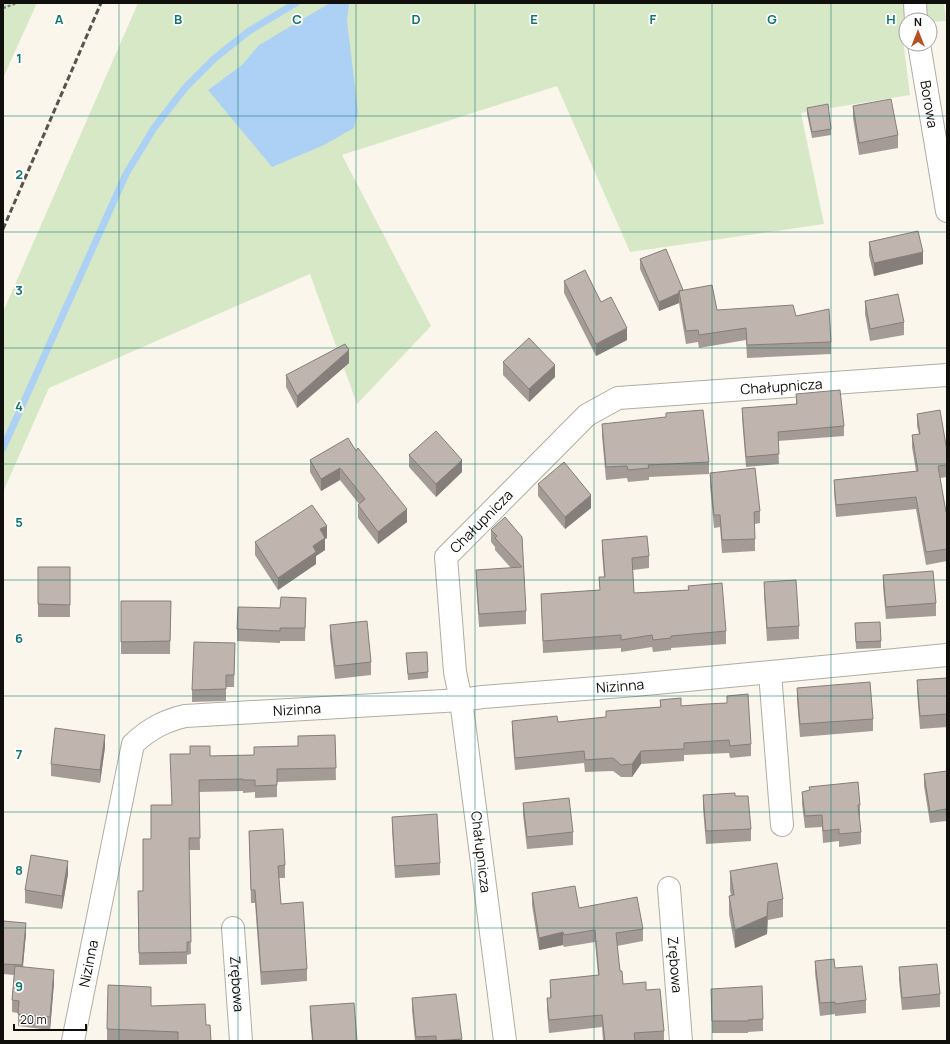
<svg xmlns="http://www.w3.org/2000/svg" width="950" height="1044" viewBox="0 0 950 1044" font-family="Manrope,sans-serif">
<style>
.green{fill:#d7e8c7}
.water{fill:#add1f5}
.lines{fill:none;stroke-linecap:round;stroke-linejoin:round}
.stream{stroke:#add1f5;stroke-width:7}
.minor-casing{stroke:#b1ada3;stroke-width:24}
.path{stroke:#8c8982;stroke-width:2.5;stroke-dasharray:3 2;stroke-linecap:butt}
.minor{stroke:#fff;stroke-width:22}
.rail{stroke:#56544e;stroke-width:3;stroke-dasharray:6 3;stroke-linecap:butt}
.wall{fill:#a49b96}
.shaded-wall{fill:#867e7a}
.building{fill:#bfb4ae;stroke:#867e7a}
.grid{fill:none;stroke:#0f766e;stroke-width:1;stroke-opacity:0.55}
.labels{text-anchor:middle;stroke-width:3.5;stroke-linejoin:round;paint-order:stroke}
.street-label{font-size:14px;fill:#100f0b;stroke:#fff}
.grid-label{font-size:13px;text-anchor:middle;font-weight:bold;fill:#0f766e;stroke:#fff;stroke-width:3.5;stroke-linejoin:round;paint-order:stroke}
</style>
<rect width="100%" height="100%" fill="#faf6eb"/>
<path class="green" d="M3 3H37L3 78Z
M138 3H906V23L901 24 910 95 801 113 824 224 630 252 557 86 342 155 431 326 357 404 310 274 49 388 3 492V312Z
M926 3H944L946 21 930 22V20H928Z"/>
<path class="water" d="M330 3H346L349 4 347 21 358 112 354 128 324 145 272 167 208 90 242 65 259 45Z"/>
<g class="lines">
<path class="stream" d="M3 448 126 174 154 128 185 88 215 58 249 31 296 3"/>
<g class="minor-casing">
<g id="minor">
<path d="M915 3 916 20"/>
<path id="s1" d="M919 44 947 211"/>
<path d="M770 673 782 825"/>
<path id="s2" d="M669 888 681 1041"/>
<path id="s3" d="M233 928 241 1041"/>
<path id="s4" d="M73 1041 133 744C149 729 164 721 185 716L461 700 483 697 635 685 947 655"/>
<path id="s5" d="M505 1041 461 700 455 672 446 557 587 415 618 398 947 375"/>
</g>
</g>
<path class="path" d="M3 8 17 3"/>
<use href="#minor" class="minor"/>
<path class="rail" d="M3 229 101 3"/>
</g>
<path class="wall" d="M853 106 898 135V148L859 155 853 118Z
M807 108 831 129V135L812 138 807 114Z
M869 242 923 264 874 276 869 255Z
M640 259 683 290 717 310 796 316 831 342V354L747 358 746 340 699 348 698 342 686 344 679 303 659 311 640 269Z
M564 281 601 302 627 340 596 356 564 293Z
M865 301 904 322V335L870 341 865 314Z
M503 362 555 377 529 402 503 375Z
M349 363 297 408 286 387V375Z
M796 394 844 426V436L778 441 779 464 746 467 742 418V408L796 404Z
M666 413 709 462V474L649 477V480L628 482 627 478 606 480 602 436V424L666 418Z
M917 414 947 451V477L940 478 946 512H947V561L926 565 916 509 836 517 834 492V480L916 471 912 447V435L919 434 917 426Z
M356 451 407 522 378 544 358 518V505L359 504 340 480 321 491 310 472V460Z
M409 455 462 472 436 497 409 467Z
M710 473 760 511V523L755 524V551L722 553 720 527 714 528 710 486Z
M538 484 591 508 565 529 538 496Z
M491 530 522 537 526 611V624L479 627 476 582V570L511 568 495 550V547L491 542Z
M327 538 325 539V550L316 556V564L278 590 255 555V542Z
M602 540 649 556V568L633 570 634 593 688 590V586L726 631V644L671 648V650L653 652 652 647 621 652V648L543 653 541 594 600 590 599 577H604L602 552Z
M38 567H70V617H38Z
M883 575 936 603V616L886 619 883 587Z
M764 582 799 626V639L767 641 764 595Z
M306 598 305 641H280V643L237 641V629L280 608Z
M121 601H171L170 654H121Z
M855 623 881 641V648L856 649Z
M330 625 371 662V675L335 679 330 638Z
M235 643 234 687H226V701L192 702V690Z
M406 653 428 672V678L408 680Z
M947 678V727L920 729 917 692V680Z
M797 688 873 719V731L800 737 797 700Z
M727 696 751 744V756L730 758 729 753 684 755V761L641 764 632 777H621L613 771 585 772 584 763 515 770 512 733V721L558 722 606 717V711L660 707V700L681 706 727 703Z
M335 735 336 780 277 782V797L255 798V792L243 793V791L199 792 200 850H189L191 954 187 955V964L139 965 138 891H143L151 839 172 805 170 754 210 756 254 755 298 746Z
M105 747 100 783 51 776V764Z
M947 771V831L946 821 930 823 924 786V774Z
M809 787 860 805V817H859L861 832V844L839 847V841L823 843 822 827 805 828 802 804V792L809 791Z
M703 795 735 796 751 829V841L706 844 703 808Z
M523 803 573 832V845L527 849 523 815Z
M392 817 440 863V875L395 878 392 829Z
M249 831 285 865V878H279L281 904 307 969V981L261 985 255 903H251Z
M730 871 783 899V917L768 920 767 934 735 948 729 914V896H731L730 890Z
M68 874 62 909 25 903V890Z
M532 893 643 929V941L617 946 620 971 623 984 646 990 664 1031V1041H603L602 1027 549 1033 547 1010V998H550V980L598 975 595 942 564 947 563 945 539 950 532 905Z
M3 921 26 933 23 967 54 983 50 1030 18 1026V1013L12 1012V1000L14 975 3 974Z
M815 961 835 968 866 1000V1013L835 1016V1014L820 1016 815 973Z
M899 967 940 994V1007L902 1010 899 980Z
M711 989 763 1019V1031L748 1032V1033H712Z
M412 998 462 1039V1041H415L412 1010Z
M151 1006 206 1025 211 1041H107V1029Z
M310 1006 357 1041H312L310 1019Z"/>
<path class="shaded-wall" d="M923 252V264L874 276V263Z
M679 293V303L659 311V302Z
M627 328V340L596 356V344Z
M349 350V363L297 408V396Z
M555 365V377L529 402V389Z
M462 460V472L436 497V484Z
M340 468V480L321 491V479Z
M591 495V508L565 529V517Z
M407 509V522L378 544V532Z
M327 526V538L325 539V550L316 556V564L278 590V578L313 546 320 529Z
M105 735V747L100 783V770Z
M641 751V764L632 777V764Z
M68 861V874L62 909V896Z
M768 902 767 934 735 948V930Z
M26 923V933L22 975V965Z
M563 932V945L539 950V938Z
M54 970V983L50 1030V1017Z"/>
<path class="building" d="M891 99 898 135 859 143 853 106Z
M828 104 831 129 812 132 807 108Z
M918 231 923 252 874 263 869 242Z
M666 249 683 290 679 291V293L659 302 640 259Z
M585 270 601 302 611 297 627 328 596 344 564 281Z
M712 285 717 310 793 305 796 316 829 309 831 342 747 345 746 328 699 335 698 330 686 331 679 291Z
M898 294 904 322 870 329 865 301Z
M529 338 555 365 529 389 503 362Z
M345 344 349 350 297 396 286 375Z
M840 390 844 426 778 432 779 454 746 457 742 408 797 404 796 394Z
M703 410 709 462 648 465 649 468 628 470 627 466 606 467 602 424 666 417V413Z
M940 410 947 451V465L938 466 946 512H947V549L926 552 916 497 836 505 834 480 918 471 912 435 920 434 917 414Z
M436 431 462 460 436 484 409 455Z
M348 438 356 451 358 448 407 509 378 532 358 505 365 499 340 468 321 479 310 460Z
M564 462 591 495 565 517 538 484Z
M755 468 760 511 754 512 755 539 722 540 720 515H714L710 473Z
M312 505 327 526 320 529 325 538 313 546 316 552 278 578 255 542Z
M505 517 522 537 526 611 479 614 476 570 522 567 495 538 497 536 491 530Z
M647 536 649 556 632 558 634 593 689 590 688 586 722 583 726 631 671 636V638L653 640 652 635 621 640V635L543 641 541 594 600 590 599 577H605L602 540Z
M38 567H70V605L38 604Z
M933 571 936 603 886 607 883 575Z
M796 580 799 626 767 628 764 582Z
M281 597 306 598 305 628H280V631L237 629 238 607 280 608Z
M121 601H171L170 641 121 642Z
M367 621 371 662 335 666 330 625Z
M880 622 881 641 856 642 855 623Z
M194 642 235 643 234 675H226V689L192 690Z
M427 652 428 672 408 674 406 653Z
M947 678V714L920 716 917 680Z
M870 682 873 719 800 724 797 688Z
M748 694 751 744 730 746 729 740 684 743V749L641 751 632 764 621 765 613 758 585 760 584 751 515 758 512 721 557 716 558 722 606 717V711L661 707 660 700 681 698V706L707 704 727 703V696Z
M55 728 105 735 100 770 51 764Z
M335 735 336 768 277 769V785L255 786V780H243V779L199 780 200 838H189L191 942H187V952L139 953 138 891H143V839H151V805H172L170 754H190V746H210V756L254 755V747L298 746V736Z
M947 771V820L946 809 930 812 924 774Z
M858 782 860 805H858L861 832 839 834V829L823 831 822 815 805 816 802 792 810 790 809 787Z
M735 793V796H748L751 829 706 831 703 795Z
M569 798 573 832 527 837 523 803Z
M437 814 440 863 395 866 392 817Z
M283 829 285 865 278 866 281 904 303 902 307 969 261 972 255 890H251L249 831Z
M31 855 68 861 62 896 25 890Z
M777 863 783 899 768 902 767 916 735 930 729 896 734 895 730 871Z
M575 886 579 908 637 897 643 929 616 933 620 971H622L623 984 646 982V990L660 989 664 1031 634 1033 635 1041H605L602 1015 549 1020 547 998H551L550 980 599 975 595 930 564 935 563 932 539 938 532 893Z
M3 921 26 923 22 965 3 964Z
M834 959 835 968 862 966 866 1000 835 1004V1002L820 1003 815 961Z
M937 964 940 994 902 998 899 967Z
M15 966 54 970 50 1017 18 1014 19 1001 12 1000Z
M108 985 151 987V1006L205 1004 206 1025H210L211 1041H178V1032L107 1029Z
M762 986 763 1019 748 1020V1021H712L711 989Z
M456 994 462 1039 436 1041V1036L416 1037 412 998Z
M354 1003 357 1041H313L310 1006Z"/>
<path class="grid" d="M119 3V1041M238 3V1041M356 3V1041M475 3V1041M594 3V1041M712 3V1041M831 3V1041M3 116H947M3 232H947M3 348H947M3 464H947M3 580H947M3 696H947M3 812H947M3 928H947"/>
<g class="labels">
<g class="street-label">
<text dy="5" stroke="none"><textPath href="#s1" startOffset="61">Borowa</textPath></text>
<text dy="5" stroke="none"><textPath href="#s5" startOffset="887">Chałupnicza</textPath></text>
<text dy="5" stroke="none"><textPath href="#s5" startOffset="538">Chałupnicza</textPath></text>
<text dy="5" stroke="none"><textPath href="#s4" startOffset="799">Nizinna</textPath></text>
<text dy="5" stroke="none"><textPath href="#s4" startOffset="475">Nizinna</textPath></text>
<text transform="translate(481 852) rotate(83)" y="5">Chałupnicza</text>
<text dy="5" stroke="none"><textPath href="#s4" startOffset="79">Nizinna</textPath></text>
<text dy="5" stroke="none"><textPath href="#s2" startOffset="77">Zrębowa</textPath></text>
<text dy="5" stroke="none"><textPath href="#s3" startOffset="56">Zrębowa</textPath></text>
</g>
</g>
<g class="grid-label">
<text x="59" y="24">A</text>
<text x="178" y="24">B</text>
<text x="297" y="24">C</text>
<text x="416" y="24">D</text>
<text x="534" y="24">E</text>
<text x="653" y="24">F</text>
<text x="772" y="24">G</text>
<text x="891" y="24">H</text>
<text x="19" y="63">1</text>
<text x="19" y="179">2</text>
<text x="19" y="295">3</text>
<text x="19" y="411">4</text>
<text x="19" y="527">5</text>
<text x="19" y="643">6</text>
<text x="19" y="759">7</text>
<text x="19" y="875">8</text>
<text x="19" y="991">9</text>
</g>
<rect width="950" height="1044" fill="none" stroke="#100f0b" stroke-width="8"/>
<g transform="translate(918 32)"><circle r="19" fill="#ffffff" stroke="#9f9f9d"/>
<path d="M0-3L7 15L0 10L-7 15Z" fill="#b55022"/>
<text y="-6" font-size="11" font-weight="bold" text-anchor="middle" fill="#100f0b">N</text>
</g>
<path d="M14 1024v6h72v-6" fill="none" stroke="#100f0b" stroke-width="2"/>
<text x="20" y="1024" font-size="12" fill="#100f0b" stroke="#ffffff" stroke-width="3" paint-order="stroke">20 m</text>
</svg>
